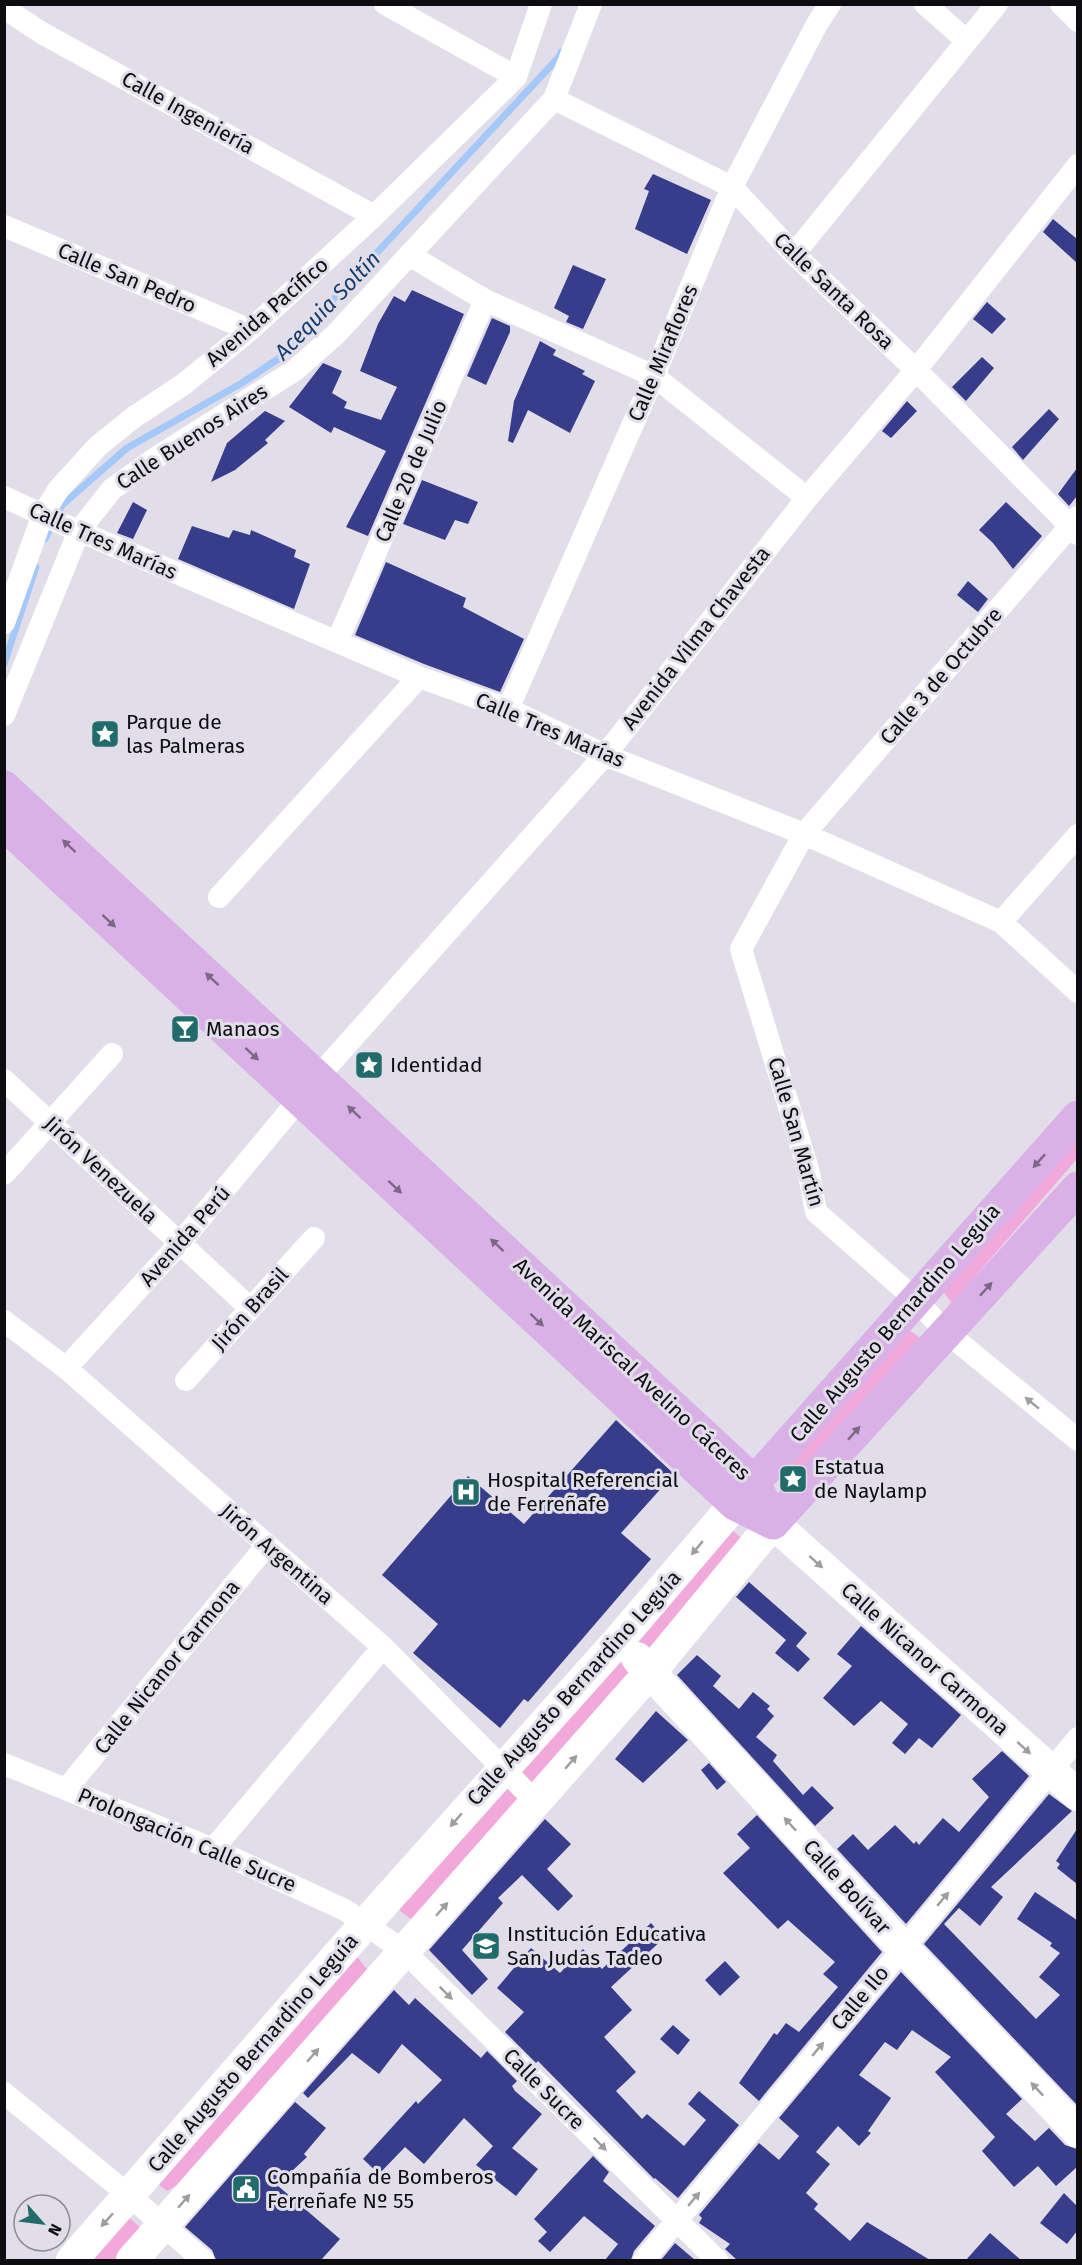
<svg xmlns="http://www.w3.org/2000/svg" width="1082" height="2265" viewBox="0 0 1082 2265" font-family="'Fira Sans',sans-serif">
<style>
.green{fill:#f1a8da}
.lines{fill:none;stroke-linecap:round;stroke-linejoin:round}
.stream{stroke:#a4c8f7;stroke-width:7}
.building{fill:#373d8a}
.street{stroke:#fff;stroke-width:22}
.secondary{stroke:#fff;stroke-width:32}
.primary{stroke:#d9b1e6;stroke-width:33}
.oneway{fill:#7d6786}
.oneway2{fill:#9e9e9f}
.labels{text-anchor:middle;stroke-width:6;stroke-linejoin:round;paint-order:stroke}
.street-label{font-size:21px;fill:#0d0c10;stroke:#e1deea}
.poi-label{font-size:21px;fill:#0d0c10;stroke:#e1deea;text-anchor:start}
.water-label{font-size:22px;font-style:italic;fill:#143d6d;stroke:#e1deea}
</style>
<rect width="100%" height="100%" fill="#e1deea"/>
<path class="green" d="M1077 1133V1159L952 1303 940 1288Z
M909 1330 922 1339 805 1477 791 1465Z
M731 1529 745 1541 412 1920 395 1907Z
M357 1957 369 1971 186 2180 167 2191 152 2179Z
M125 2214 142 2229 116 2260H84Z"/>
<g class="lines">
<path class="stream" d="M45 539 62 505 127 448 242 383 278 359 559 57 561 52
M4 664 36 567"/>
</g>
<path class="building" d="M653 174 711 200 687 254 635 229 649 191 644 189Z
M1053 219 1077 239V263L1043 232Z
M573 265 606 279 583 329 566 322 569 316 554 308Z
M412 290 464 314 368 536 346 527 386 451 334 427 331 433 289 407 323 363 342 371 332 393 347 402 344 408 381 420 397 387 360 371 378 324 394 296 405 302Z
M987 302 1006 319 992 334 973 319Z
M492 318 510 326V332L486 385 467 376Z
M540 341 556 350 553 355 585 371 582 374 595 381 570 433 528 410 513 443 508 441 514 401Z
M982 357 994 368 966 401 952 387Z
M907 401 917 411 891 438 882 431Z
M1049 409 1059 419 1023 460 1012 447Z
M265 411 285 421 265 440 268 443 235 470 211 482 227 443Z
M1077 468V496L1069 506 1058 494Z
M422 480 478 502 468 524 455 520 445 540 403 524Z
M133 502 147 510 133 539 117 533Z
M1006 502 1042 536 1013 569 993 543 979 530Z
M192 526 229 538 233 530 250 535 251 530 296 550 294 557 310 564 294 609 178 559Z
M386 562 466 598 463 607 524 639 500 692 424 664 355 635Z
M968 581 988 599 978 612 957 595Z
M616 1420 674 1474 621 1533 651 1559 528 1702 524 1699 500 1728 413 1653 438 1624 382 1575 468 1476 524 1524Z
M749 1582 807 1633 796 1646 810 1659 798 1672 775 1653 786 1640 736 1597Z
M861 1626 961 1715 932 1748 919 1738 905 1754 892 1743 908 1724 881 1701 854 1726 823 1698 852 1666 837 1654Z
M697 1655 721 1676 713 1686 739 1709 753 1692 770 1706 767 1709 774 1716 756 1737 777 1755 773 1761 803 1795 812 1786 834 1808 815 1826 677 1675Z
M656 1711 688 1740 643 1783 615 1759Z
M1002 1751 1029 1776 906 1924 837 1849 853 1834 868 1850 895 1825 914 1844 916 1841 919 1845 943 1818 959 1832 989 1797 972 1779Z
M709 1763 726 1782 717 1790 701 1770Z
M1049 1794 1072 1811 991 1887 1003 1897 980 1926 959 1908 944 1924 1036 2019 1060 1995 1039 1977 1060 1953 1050 1946 1052 1943 1017 1919 1035 1892 1077 1920V2105L924 1944Z
M757 1815 882 1952 759 2101 739 2083 774 2033 777 2035 786 2023 799 2032 838 1987 823 1974 835 1962 788 1920 778 1929 723 1873 750 1848 737 1834Z
M545 1819 571 1844 547 1869 573 1896 558 1911 522 1875 498 1898 503 1903 462 1950 488 1979 472 1995 429 1950Z
M1077 1829V1884L1057 1868 1060 1864 1056 1861Z
M651 1923 664 1938 611 1987 632 2010 604 2037 636 2072 616 2091 642 2119 647 2114 684 2146 706 2120 688 2104 699 2091 739 2125 678 2198 655 2178 654 2179 538 2061 536 2063 505 2032 524 2012 497 1988 531 1948 560 1973 583 1949 602 1969Z
M725 1961 740 1977 720 1996 705 1980Z
M901 1972 1022 2099 1006 2114 1035 2141 1049 2128 1065 2145 1077 2149V2167L1056 2186 1038 2166 1014 2187 982 2151 995 2137 935 2072 951 2057 912 2030 897 2050 885 2042 859 2075 891 2098 868 2131 871 2133 859 2146 838 2126 816 2152 830 2164 806 2193 818 2204 814 2209 850 2241 867 2222 930 2260H737L725 2249 730 2244 699 2223 702 2218 699 2215 759 2143 779 2160 799 2136 779 2118Z
M394 1990 409 2005 415 1998 481 2058 487 2051 517 2081 512 2086 515 2091 542 2114 512 2148 538 2169 516 2196 476 2165 493 2146 464 2118 424 2164 405 2147 379 2174 363 2159 416 2101 418 2104 442 2080 402 2044 379 2074 352 2053 308 2098 303 2093Z
M673 2025 690 2040 678 2055 660 2039Z
M295 2102 326 2128 304 2154 307 2157 277 2185 340 2239 321 2260H216L212 2250 185 2227Z
M593 2156 609 2172 603 2181 655 2226 634 2251 631 2260H605L618 2244 584 2216 550 2252 538 2241 547 2232 534 2219Z
M1064 2193 1077 2206V2231L1067 2244 1040 2223Z
M990 2233 1021 2260H966Z
M675 2243 695 2260H661Z"/>
<g class="lines">
<path class="street" d="M385 4 516 77
M925 4 967 41
M1061 4 1078 21
M4 8 42 33 374 216
M554 99 732 187 794 254 916 370 1078 534
M4 226 250 330
M794 254 997 4
M409 255 485 300 654 376 807 498
M4 497 67 526 419 677 508 709 605 755 804 834 1001 922 1078 992
M1078 517 804 834 741 949 808 1169 816 1212 915 1299 946 1332 1078 1440
M4 623 43 514 58 490 98 446 134 417 184 384 250 330 374 216 516 77 541 4
M337 642 485 300
M508 709 654 376 732 187 817 24 830 4
M4 715 79 531 112 489 160 455 294 371 335 335 554 99 591 4
M219 897 419 677
M1001 922 1078 835
M4 1080 250 1308
M4 1174 112 1054
M4 1321 66 1368 383 1647 536 1802
M66 1368 180 1243 317 1078 605 755 807 498 916 370 1078 165
M186 1380 314 1238
M4 1764 213 1849 345 1910 405 1952 717 2260
M67 1788 267 1545
M213 1849 383 1647
M4 2093 130 2196 203 2260
M644 2260 1078 1738"/>
<path class="secondary" d="M637 1658 902 1947 1078 2132
M72 2260 366 1923 618 1641 735 1504
M132 2260 651 1671 773 1523 1078 1795"/>
<path class="primary" d="M4 787 754 1482 773 1523
M4 824 735 1504 773 1523
M741 1497 1078 1117
M773 1523 1078 1188"/>
</g>
<defs><path id="oneway-solid" d="M-6-.8H1V-3.2L6.5 0L1 3.2V.8H-6Z" transform="scale(1.5)"/></defs>
<g class="oneway">
<use href="#oneway-solid" transform="translate(69 846) rotate(-137)"/>
<use href="#oneway-solid" transform="translate(109 921) rotate(43)"/>
<use href="#oneway-solid" transform="translate(212 979) rotate(-137)"/>
<use href="#oneway-solid" transform="translate(252 1054) rotate(43)"/>
<use href="#oneway-solid" transform="translate(354 1112) rotate(-137)"/>
<use href="#oneway-solid" transform="translate(1039 1161) rotate(132)"/>
<use href="#oneway-solid" transform="translate(395 1187) rotate(43)"/>
<use href="#oneway-solid" transform="translate(497 1245) rotate(-137)"/>
<use href="#oneway-solid" transform="translate(986 1289) rotate(-48)"/>
<use href="#oneway-solid" transform="translate(537 1320) rotate(43)"/>
<use href="#oneway-solid" transform="translate(854 1433) rotate(-48)"/>
</g>
<g class="oneway2">
<use href="#oneway-solid" transform="translate(1032 1403) rotate(-141)"/>
<use href="#oneway-solid" transform="translate(697 1548) rotate(130)"/>
<use href="#oneway-solid" transform="translate(816 1562) rotate(42)"/>
<use href="#oneway-solid" transform="translate(1024 1748) rotate(42)"/>
<use href="#oneway-solid" transform="translate(571 1762) rotate(-49)"/>
<use href="#oneway-solid" transform="translate(456 1820) rotate(131)"/>
<use href="#oneway-solid" transform="translate(790 1824) rotate(-132)"/>
<use href="#oneway-solid" transform="translate(943 1899) rotate(-50)"/>
<use href="#oneway-solid" transform="translate(442 1909) rotate(-49)"/>
<use href="#oneway-solid" transform="translate(446 1993) rotate(45)"/>
<use href="#oneway-solid" transform="translate(818 2049) rotate(-50)"/>
<use href="#oneway-solid" transform="translate(313 2055) rotate(-49)"/>
<use href="#oneway-solid" transform="translate(1037 2089) rotate(-133)"/>
<use href="#oneway-solid" transform="translate(600 2144) rotate(45)"/>
<use href="#oneway-solid" transform="translate(694 2199) rotate(-50)"/>
<use href="#oneway-solid" transform="translate(184 2201) rotate(-49)"/>
<use href="#oneway-solid" transform="translate(107 2220) rotate(132)"/>
</g>
<defs>
<g id="sight-square" transform="scale(1.5)"><rect x="-9" y="-9" width="18" height="18" rx="4" fill="#216c6a" stroke="#e1deea"/><path d="M0-6L1.8-2.2L6-1.7L2.9 1.2L3.7 5.4L0 3.3L-3.7 5.4L-2.9 1.2L-6-1.7L-1.8-2.2Z" fill="#fff"/></g>
<g id="bar-square" transform="scale(1.5)"><rect x="-9" y="-9" width="18" height="18" rx="4" fill="#216c6a" stroke="#e1deea"/><path d="M-6-5H6L.8 .8V4.5H3.5V6h-7V4.5H-.8V.8Z" fill="#fff"/></g>
<g id="hospital-square" transform="scale(1.5)"><rect x="-9" y="-9" width="18" height="18" rx="4" fill="#216c6a" stroke="#e1deea"/><path d="M-5-5h3v3.5h4V-5h3V5h-3V1.5h-4V5h-3Z" fill="#fff"/></g>
<g id="school-square" transform="scale(1.5)"><rect x="-9" y="-9" width="18" height="18" rx="4" fill="#216c6a" stroke="#e1deea"/><path d="M0-5L7-2L0 1L-7-2ZM-4 1L0 2.5L4 1V4Q0 6-4 4Z" fill="#fff"/></g>
<g id="civic-square" transform="scale(1.5)"><rect x="-9" y="-9" width="18" height="18" rx="4" fill="#216c6a" stroke="#e1deea"/><path d="M-.6-6.5H3V-4.5H.6V-3L4-1V1h2V6H-6V1h2V-1L-.6-3ZM-1.2 2.5V6h2.4V2.5Z" fill="#fff"/></g>
</defs>
<g fill-rule="evenodd">
<use href="#sight-square" x="105" y="734"/>
<use href="#bar-square" x="185" y="1029"/>
<use href="#sight-square" x="369" y="1065"/>
<use href="#sight-square" x="793" y="1479"/>
<use href="#hospital-square" x="466" y="1492"/>
<use href="#school-square" x="486" y="1946"/>
<use href="#civic-square" x="246" y="2189"/>
</g>
<g class="labels">
<g class="street-label">
<text transform="translate(188 113) rotate(29)" y="7">Calle Ingeniería</text>
<text transform="translate(127 278) rotate(23)" y="7">Calle San Pedro</text>
<text transform="translate(834 291) rotate(44)" y="7">Calle Santa Rosa</text>
<text transform="translate(267 312) rotate(-41)" y="7">Avenida Pacífico</text>
<text transform="translate(663 353) rotate(-67)" y="7">Calle Miraflores</text>
<text transform="translate(192 437) rotate(-33)" y="7">Calle Buenos Aires</text>
<text transform="translate(411 471) rotate(-67)" y="7">Calle 20 de Julio</text>
<text transform="translate(103 541) rotate(24)" y="7">Calle Tres Marías</text>
<text transform="translate(696 638) rotate(-52)" y="7">Avenida Vilma Chavesta</text>
<text transform="translate(941 676) rotate(-49)" y="7">Calle 3 de Octubre</text>
<text transform="translate(550 730) rotate(23)" y="7">Calle Tres Marías</text>
<text transform="translate(796 1132) rotate(74)" y="7">Calle San Martín</text>
<text transform="translate(101 1170) rotate(43)" y="7">Jirón Venezuela</text>
<text transform="translate(185 1236) rotate(-49)" y="7">Avenida Perú</text>
<text transform="translate(250 1309) rotate(-48)" y="7">Jirón Brasil</text>
<text transform="translate(895 1323) rotate(-49)" y="7">Calle Augusto Bernardino Leguía</text>
<text transform="translate(632 1369) rotate(43)" y="7">Avenida Mariscal Avelino Cáceres</text>
<text transform="translate(277 1554) rotate(41)" y="7">Jirón Argentina</text>
<text transform="translate(925 1659) rotate(42)" y="7">Calle Nicanor Carmona</text>
<text transform="translate(167 1667) rotate(-51)" y="7">Calle Nicanor Carmona</text>
<text transform="translate(574 1688) rotate(-48)" y="7">Calle Augusto Bernardino Leguía</text>
<text transform="translate(187 1840) rotate(23)" y="7">Prolongación Calle Sucre</text>
<text transform="translate(847 1887) rotate(48)" y="7">Calle Bolívar</text>
<text transform="translate(860 1998) rotate(-50)" y="7">Calle Ilo</text>
<text transform="translate(253 2053) rotate(-49)" y="7">Calle Augusto Bernardino Leguía</text>
<text transform="translate(544 2089) rotate(45)" y="7">Calle Sucre</text>
</g>
<g class="poi-label">
<text x="126" y="729">Parque de<tspan x="126" dy="24">las Palmeras</tspan></text>
<text x="206" y="1036">Manaos</text>
<text x="390" y="1072">Identidad</text>
<text x="814" y="1474">Estatua<tspan x="814" dy="24">de Naylamp</tspan></text>
<text x="487" y="1487">Hospital Referencial<tspan x="487" dy="24">de Ferreñafe</tspan></text>
<text x="507" y="1941">Institución Educativa<tspan x="507" dy="24">San Judas Tadeo</tspan></text>
<text x="267" y="2184">Compañía de Bomberos<tspan x="267" dy="24">Ferreñafe Nº 55</tspan></text>
</g>
<g class="water-label">
<text transform="translate(327 305) rotate(-46)" y="8">Acequia Soltín</text>
</g>
</g>
<rect width="1082" height="2265" fill="none" stroke="#0d0c10" stroke-width="12"/>
<g transform="translate(42 2223) rotate(118)"><circle r="28" fill="#e1deea" stroke="#8c8a93" stroke-width="1.5"/>
<path d="M0-4.5L10 22L0 15L-10 22Z" fill="#216c6a"/>
<text y="-9" font-size="16" font-weight="bold" text-anchor="middle" fill="#0d0c10">N</text>
</g>
</svg>
